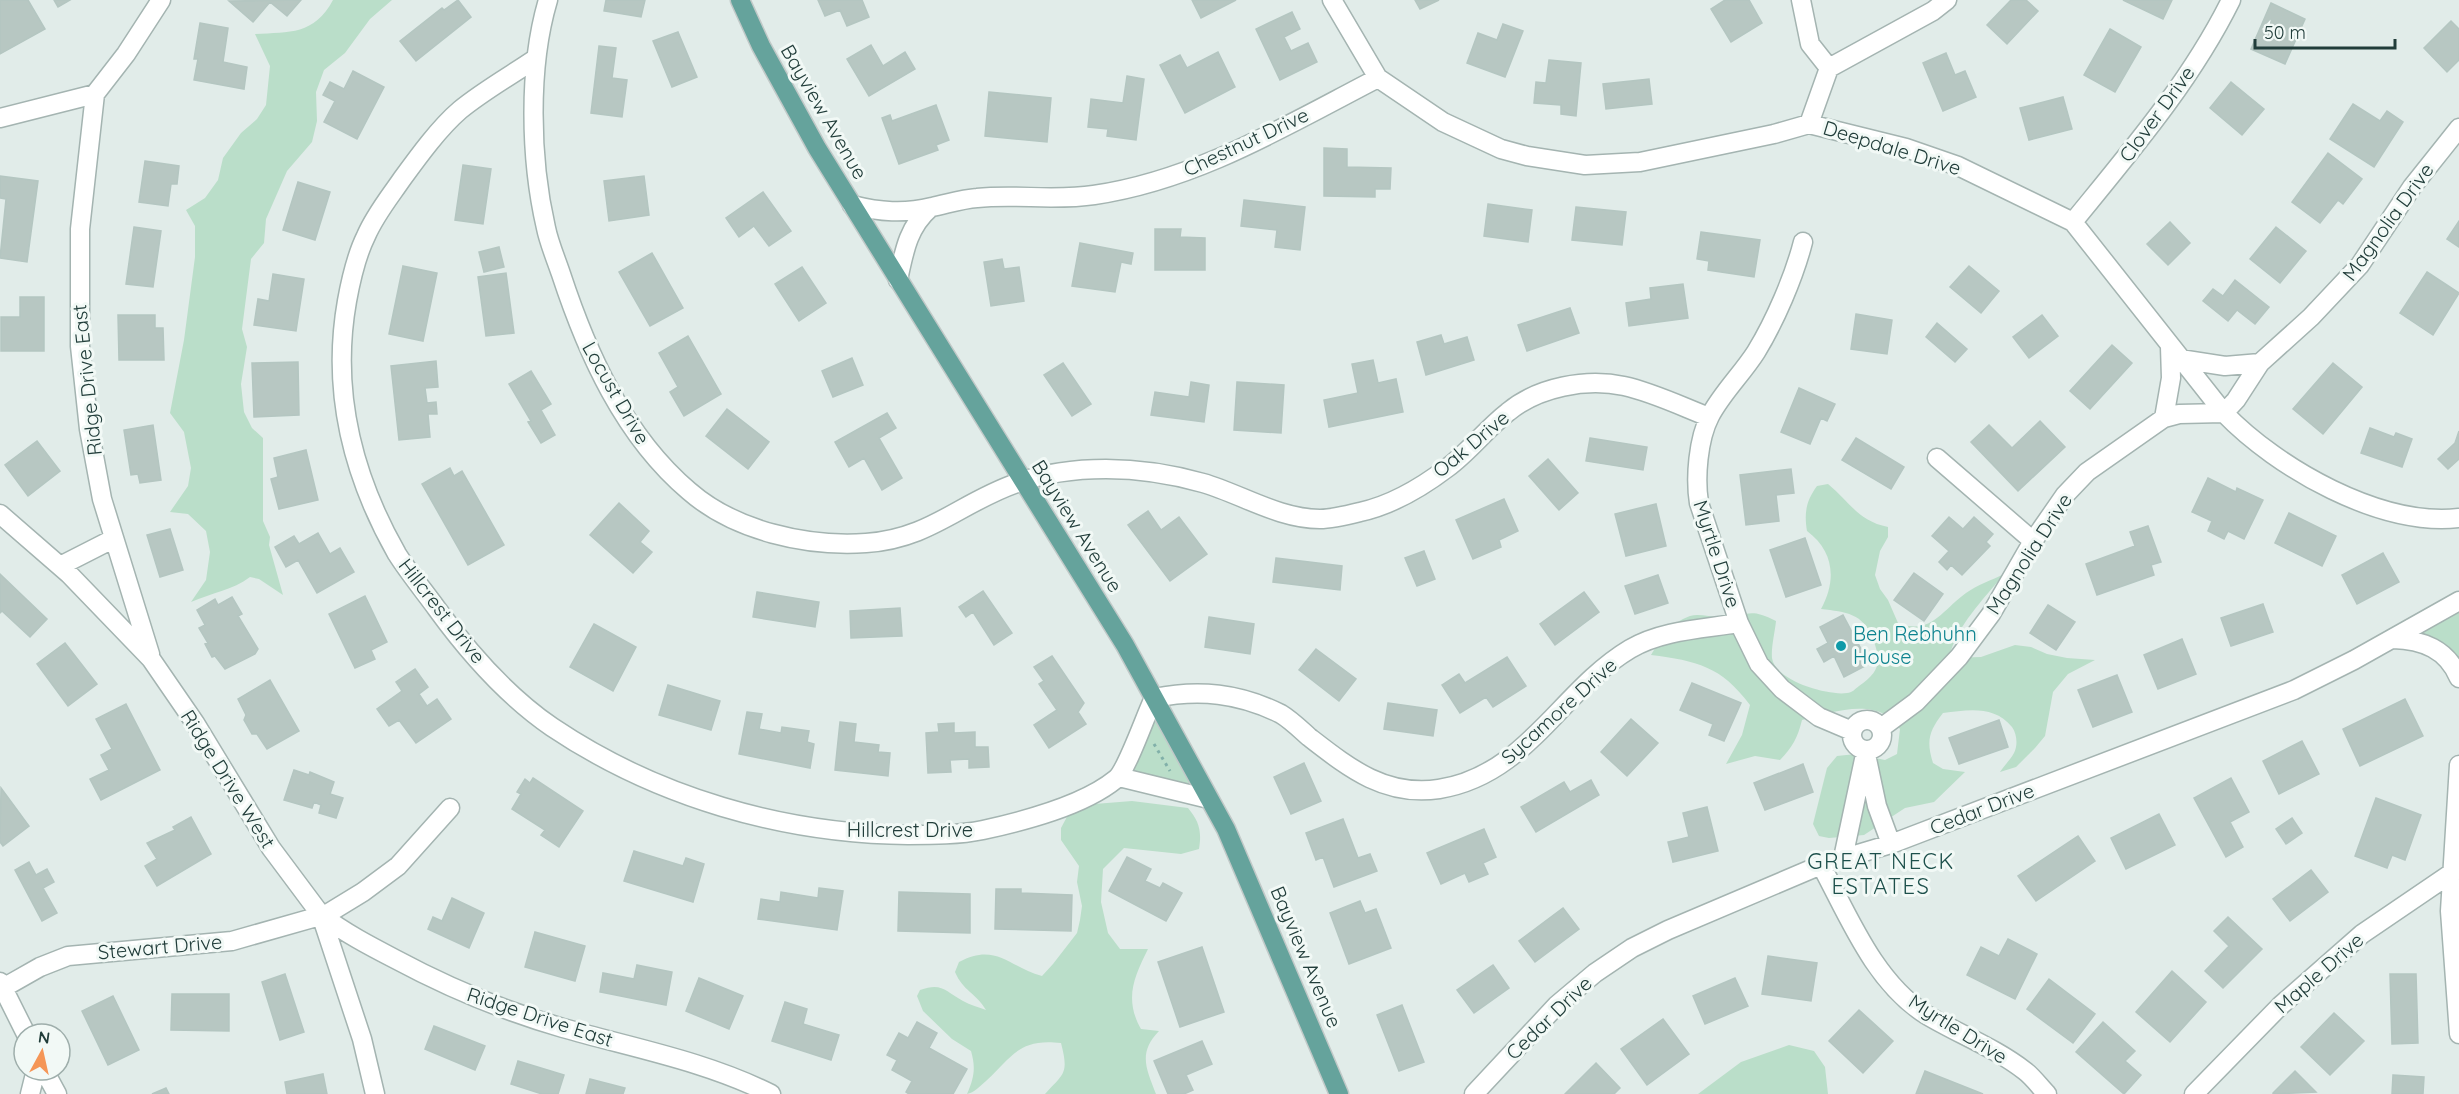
<svg xmlns="http://www.w3.org/2000/svg" width="2459" height="1094" viewBox="0 0 2459 1094" font-family="Quicksand,sans-serif">
<style>
.green{fill:#badec9}
.building{fill:#b7c7c2;stroke:#b4c6c1;stroke-width:1.5}
.lines{fill:none;stroke-linecap:round;stroke-linejoin:round}
.minor-casing{stroke:#a4b4b1;stroke-width:21}
.major-casing{stroke:#c1c9c8;stroke-width:21}
.path{stroke:#81b0a9;stroke-width:3;stroke-dasharray:3 4.5;stroke-linecap:butt}
.minor{stroke:#fff;stroke-width:18}
.major{stroke:#65a39c;stroke-width:18}
.culture-dot{fill:#0f9aa8;stroke:#f2f9f6;stroke-width:2}
.labels{text-anchor:middle;stroke-width:6;stroke-linejoin:round;paint-order:stroke}
.street-label{font-size:20px;fill:#213d3a;stroke:#f2f9f6}
.culture-label{font-size:20px;fill:#0d838f;stroke:#f2f9f6;text-anchor:start}
.quarter-label{font-size:22px;letter-spacing:1.5px;fill:#1d504b;stroke:#f2f9f6}
</style>
<rect width="100%" height="100%" fill="#e1ece9"/>
<path class="green" d="M333 0H392L370 19 345 53 324 70 316 92 317 121 312 142 287 171 266 219 264 243 251 259 242 329 247 347 241 384 244 412 252 428 263 438V521L270 537 269 545 283 595 259 579 250 577C233 590 211 593 191 602L206 580 210 552 206 531 188 514 170 512 188 486 191 468 184 432 170 413 184 340 195 257V226L186 210 205 198 218 180 223 158 241 133 257 119 266 105 270 66 255 34C290 32 314 35 333 0Z
M1828 484C1850 502 1858 521 1888 527V537L1880 551 1875 575 1880 589 1888 600 1898 623C1931 636 1942 610 1966 593 1977 585 1992 580 2004 574 1984 599 1956 626 1949 658L1981 657 2015 645 2031 647 2047 654 2067 658 2095 660 2068 674 2053 692 2045 736 2035 748 2016 767 2000 772C2004 766 2010 760 2014 753 2018 745 2017 734 2012 727 1994 705 1968 710 1943 713 1929 731 1926 741 1933 763L1943 769 1965 772 1934 802 1905 808 1864 835 1829 838 1819 836 1813 824 1827 768 1837 756 1856 754 1885 760 1897 754 1900 729C1896 725 1891 718 1886 715 1861 701 1827 714 1802 720 1798 737 1792 748 1780 760L1755 756 1726 764 1742 735 1750 705C1721 666 1697 661 1651 655 1661 639 1670 623 1690 616 1700 613 1712 618 1722 617 1749 616 1749 607 1776 621 1775 632 1771 647 1772 658 1775 681 1828 696 1847 693 1852 693 1855 689 1859 686 1879 672 1882 663 1873 639 1863 613 1846 612 1821 609 1837 580 1834 551 1807 531 1804 513 1806 501 1817 486Z
M2459 605V670L2405 636Z
M1154 706 1203 794 1123 775Z
M1132 801 1188 808C1199 821 1202 831 1199 849L1181 854 1124 848 1103 869 1101 902 1108 933 1120 949H1148C1134 977 1124 999 1141 1029L1159 1031C1138 1053 1146 1068 1156 1094H1045C1064 1073 1069 1074 1061 1043 1019 1038 1013 1056 986 1081 980 1086 974 1093 967 1094 974 1078 976 1068 971 1051L952 1039 923 1011 917 996 920 990C942 982 945 991 963 1001 970 1005 979 1007 986 1010 976 993 963 991 955 972L959 962C996 942 1009 967 1042 976L1053 964 1077 933 1080 920 1082 906 1077 882 1079 866 1061 840V828L1069 813 1082 805Z
M1789 1045 1814 1051 1825 1067 1828 1094H1698L1741 1062Z"/>
<path class="building" d="M0 0H28L45 29 0 54Z
M54 0H70L58 7Z
M301 0 287 16 270 2 253 22 229 1Z
M458 0 471 17 416 61 400 41 442 8 444 10Z
M606 0H645L641 17 604 11Z
M818 0H862L869 17 847 26 840 10 825 16Z
M1192 0H1236L1201 18Z
M1415 0H1439L1420 9Z
M1725 0H1749L1762 23 1731 42 1711 9Z
M2011 0H2026L2038 11 2007 44 1987 25Z
M2123 0H2172L2163 19Z
M2271 3 2305 19 2285 64 2251 49Z
M1292 12 1300 29 1284 37 1291 51 1308 43 1317 62 1280 80 1256 29Z
M2451 21 2459 29V60L2447 72 2424 48Z
M200 23 228 28 223 62 247 67 244 89 194 80 198 59H194Z
M1503 24 1523 31 1505 77 1467 63 1478 33 1497 40Z
M2110 29 2141 47 2115 92 2084 75Z
M678 32 697 77 672 87 653 41Z
M871 45 883 66 905 52 915 69 869 96 847 59Z
M599 46 616 48 612 78 627 80 622 117 591 113Z
M1218 52 1235 87 1185 113 1160 65 1180 55 1187 68Z
M1946 53 1955 75 1965 71 1976 97 1943 111 1923 63Z
M1549 60 1581 63 1576 116 1561 114V105L1534 103 1536 82 1546 83Z
M353 71 384 87 357 139 324 122 335 101 323 95 330 82 344 89Z
M1127 76 1144 79 1136 140 1107 136 1108 129 1088 127 1091 99 1123 103Z
M1649 79 1652 104 1606 109 1603 84Z
M2231 82 2264 109 2242 135 2210 108Z
M989 92 1051 98 1047 142 985 136Z
M2063 97 2072 129 2029 140 2020 108Z
M2353 104 2380 121 2387 111 2403 122 2374 167 2330 139Z
M936 105 949 140 936 145 938 150 899 164 882 118 890 115 892 121Z
M1324 148 1347 149V167L1391 168 1390 189H1375V197L1324 196Z
M2328 153 2362 179 2343 204 2338 200 2320 223 2292 202Z
M145 161 179 166 177 184H171L168 206 139 202Z
M463 165 491 169 483 224 455 220Z
M0 176 38 181 27 262 0 258 6 199 0 198Z
M644 176 649 215 609 221 604 181Z
M298 182 330 192 315 240 283 230Z
M763 192 791 231 769 246 754 226 739 237 726 218Z
M1244 200 1305 207 1300 250 1275 247 1277 230 1241 226Z
M1488 204 1532 210 1528 242 1484 236Z
M1576 207 1626 212 1622 245 1572 240Z
M2459 221V247L2447 239Z
M2170 222 2190 243 2168 265 2147 244Z
M134 227 161 231 153 287 126 284Z
M2276 227 2306 251 2280 283 2250 259Z
M1155 229H1181L1180 237 1205 238V270H1155Z
M1701 232 1760 240 1754 277 1708 270 1709 261 1697 259Z
M1080 243 1133 253 1131 264 1121 262 1115 292 1072 286Z
M499 247 504 267 484 272 479 252Z
M652 253 683 308 650 326 619 272Z
M1002 259 1004 269 1019 267 1024 301 991 306 984 262Z
M403 266 437 273 423 341 389 334Z
M1969 266 1999 291 1981 313 1950 287Z
M802 267 826 303 799 321 775 284Z
M2427 272 2459 293 2433 335 2400 313Z
M506 273 514 333 486 336 478 277Z
M273 274 304 279 296 331 254 325 258 299 269 301Z
M2235 280 2269 307 2255 324 2237 310 2228 321 2203 301 2213 289 2223 296Z
M1683 284 1688 318 1629 326 1626 303 1651 299 1650 288Z
M20 297H44V351H1V317H20Z
M1570 308 1579 333 1527 351 1518 325Z
M1856 314 1892 320 1887 354 1851 349Z
M118 315H155V328H163L164 360H119Z
M2042 315 2058 336 2029 358 2013 337Z
M1937 323 1967 349 1955 362 1926 337Z
M1441 335 1444 344 1467 337 1474 360 1426 375 1417 342Z
M688 336 721 394 684 416 670 392 678 387 659 353Z
M2112 345 2132 363 2090 409 2070 391Z
M852 358 863 385 833 397 822 371Z
M1373 360 1378 383 1396 379 1403 412 1329 427 1324 400 1358 393 1352 364Z
M436 361 438 387 425 388 427 403 436 402 437 414H428L430 437 399 440 391 366Z
M298 362 299 415 254 417 252 363Z
M1063 363 1091 404 1072 416 1044 375Z
M2333 363 2362 387 2323 434 2293 409Z
M531 371 551 404 541 410 555 435 541 443 528 422 531 421 509 384Z
M1191 382 1209 385 1204 422 1151 415 1155 392 1189 397Z
M1237 382 1284 385 1281 433 1234 430Z
M1799 388 1835 404 1827 421 1821 418 1810 444 1781 432Z
M727 409 769 442 748 469 706 436Z
M887 413 896 428 879 438 902 478 882 490 864 458 849 467 835 442Z
M2040 421 2065 447 2018 491 1971 442 1989 425 2012 448Z
M153 425 161 480 140 483 138 474 131 475 124 430Z
M2370 428 2394 437 2396 433 2412 439 2402 467 2361 453Z
M2459 431V459L2448 469 2438 459 2455 443Z
M1590 438 1647 447 1643 470 1586 461Z
M1856 438 1904 467 1891 489 1842 460Z
M37 441 60 471 28 496 5 465Z
M306 450 318 500 279 509 271 479 278 477 274 458Z
M1548 459 1578 493 1559 510 1529 476Z
M450 468 454 476 462 471 504 545 468 565 422 484Z
M1791 469 1794 493 1776 495 1779 521 1746 525 1740 475Z
M2208 478 2236 492 2237 488 2263 500 2244 539 2228 531 2224 539 2208 531 2212 521 2192 512Z
M1504 499 1518 531 1499 540 1501 547 1473 559 1456 520Z
M619 503 649 531 640 542 652 552 633 573 590 535Z
M1656 504 1666 546 1626 556 1615 514Z
M1148 511 1161 530 1179 517 1207 554 1170 581 1128 525Z
M2289 513 2336 536 2322 566 2275 543Z
M1949 517 1963 529 1974 517 1993 534 1986 542 1990 546 1962 575 1951 565 1947 570 1939 562 1949 551 1932 536Z
M2148 526 2161 562 2151 565 2154 575 2097 595 2086 564 2135 546 2130 532Z
M170 529 183 570 160 577 147 535Z
M318 533 330 554 340 548 354 572 317 593 298 560 286 567 275 547 294 536 299 544Z
M1805 538 1821 585 1786 597 1770 550Z
M1424 551 1435 579 1417 586 1405 558Z
M2383 553 2399 582 2357 604 2342 575Z
M1276 558 1342 566 1340 590 1273 582Z
M1914 573 1943 594 1924 621 1894 600Z
M0 574 47 619 30 637 2 611 0 613Z
M1658 575 1668 603 1635 614 1625 586Z
M983 591 1012 633 994 645 973 612 966 617 959 607Z
M757 592 819 602 815 627 753 617Z
M1584 592 1599 612 1555 645 1540 624Z
M365 596 387 642 371 650 375 659 355 668 329 614Z
M232 597 242 614 238 616 258 649 255 654 225 669 215 656 212 657 205 644 208 643 199 628 205 625 197 610 215 599 218 605Z
M2263 604 2273 632 2231 646 2221 618Z
M2048 605 2075 622 2056 650 2030 633Z
M900 608 902 636 851 638 850 611Z
M1843 615 1869 664 1844 677 1834 656 1824 662 1817 649 1828 643 1820 627Z
M1209 617 1254 624 1250 654 1205 647Z
M594 624 636 647 613 691 570 667Z
M2182 639 2196 674 2158 689 2144 655Z
M65 643 97 684 68 706 37 664Z
M1316 649 1356 679 1339 701 1299 670Z
M1052 656 1084 703 1078 712 1086 724 1049 748 1034 725 1057 710 1039 684 1044 681 1034 667Z
M1507 657 1526 686 1493 707 1486 697 1460 713 1442 685 1459 674 1465 683Z
M415 669 428 687 419 694 427 706 437 699 451 719 416 743 399 720 389 726 377 709 402 691 396 682Z
M2117 675 2132 712 2093 727 2078 690Z
M270 680 299 731 267 749 257 734H252L244 720 246 715 238 699Z
M1692 683 1741 703 1724 741 1709 735 1713 724 1680 710Z
M668 685 720 701 711 730 659 715Z
M2405 699 2423 736 2360 766 2343 729Z
M1388 703 1437 710 1433 736 1384 729Z
M126 704 160 770 101 800 90 779 109 770 101 755 112 749 96 719Z
M747 712 762 714 759 729 781 733 782 727 809 731 807 742 814 744 810 768 739 754Z
M1631 719 1658 743 1627 776 1601 752Z
M1999 720 2008 747 1959 764 1949 738Z
M840 722 856 724 854 742 879 745 878 752 890 753 888 776 835 770Z
M954 723V733L975 732V747H988L989 767 969 768V759L950 760 951 772 928 773 926 733 939 732 938 724Z
M2302 741 2319 774 2279 794 2263 761Z
M1304 763 1321 801 1291 814 1274 777Z
M1803 764 1813 792 1765 810 1754 783Z
M294 770 309 775 310 772 334 782 330 794 343 798 336 818 319 813 321 805 314 802 312 808 284 800Z
M533 778 583 811 559 847 541 835 545 830 512 809 521 794 517 792 525 779 530 783Z
M2231 778 2249 812 2230 822 2243 847 2226 857 2194 798Z
M1591 780 1599 795 1536 832 1521 807 1564 782 1570 792Z
M1 788 29 826 3 846 0 842Z
M2376 798 2421 815 2405 860 2392 855 2387 868 2355 856Z
M1707 807 1718 851 1673 862 1668 842 1689 837 1683 813Z
M2159 814 2175 845 2126 869 2111 838Z
M191 817 211 854 157 886 145 866 157 859 147 843 175 830 173 827Z
M2292 818 2302 833 2286 844 2276 829Z
M1343 819 1358 858 1370 854 1377 871 1334 887 1323 857 1316 860 1306 833Z
M1484 829 1496 857 1483 863 1488 874 1469 882 1465 873 1441 884 1427 853Z
M2078 836 2095 861 2036 901 2018 876Z
M634 851 683 866 686 858 704 864 693 902 624 881Z
M1127 857 1151 869 1145 881 1160 888 1163 883 1182 893 1166 921 1109 891Z
M29 862 36 875 47 869 54 882 43 888 57 913 42 921 15 870Z
M2311 870 2328 892 2290 921 2273 899Z
M819 888 843 891 837 930 758 919 761 899 780 902 781 892 818 898Z
M996 889H1021V893L1072 895 1071 931 995 929Z
M899 892 970 894V933L898 931Z
M452 898 484 913 469 948 428 929 433 917 442 921Z
M1360 901 1365 913 1376 909 1391 948 1349 964 1330 913Z
M1563 908 1579 929 1535 962 1519 941Z
M2228 917 2262 949 2223 988 2205 971 2229 946 2214 931Z
M535 932 585 946 575 981 525 967Z
M2008 939 2037 954 2015 999 1967 975 1981 947 1999 956Z
M1202 947 1224 1012 1180 1027 1158 962Z
M1768 956 1817 963 1811 1001 1762 994Z
M637 965 672 972 666 1005 600 992 603 973 634 979Z
M1493 965 1509 988 1474 1013 1457 990Z
M2172 971 2206 1002 2170 1042 2136 1012Z
M285 974 304 1032 280 1040 262 982Z
M2390 974H2416L2418 1043 2392 1044Z
M699 978 743 996 729 1029 686 1011Z
M1735 978 1748 1006 1705 1024 1693 996Z
M2049 979 2095 1014 2073 1043 2027 1009Z
M172 994H229V1031L171 1030Z
M113 996 139 1050 108 1065 82 1011Z
M785 1002 807 1009 803 1024 839 1035 831 1060 772 1041Z
M1402 1005 1424 1062 1399 1071 1377 1015Z
M1859 1010 1893 1041 1863 1073 1829 1041Z
M2334 1013 2364 1041 2330 1075 2301 1047Z
M1663 1019 1689 1054 1647 1085 1621 1049Z
M917 1022 937 1033 929 1048 967 1069 953 1094H909L906 1092 912 1081 892 1070 897 1060 887 1055 899 1033 908 1038Z
M2103 1022 2135 1051 2125 1061 2141 1075 2124 1094 2076 1052Z
M434 1026 485 1046 475 1070 425 1049Z
M1202 1041 1212 1064 1186 1075 1193 1090 1184 1094H1168L1154 1061Z
M518 1061 564 1075 558 1094H542L511 1084Z
M1596 1063 1620 1088 1614 1094H1565Z
M1925 1071 1983 1094H1916Z
M2295 1071 2316 1092 2273 1094V1093Z
M323 1074 327 1094H287L285 1082Z
M2393 1075 2424 1077 2423 1094H2392Z
M590 1079 625 1088 623 1094H586Z
M166 1088 169 1094H152Z"/>
<g class="lines">
<g class="minor-casing">
<path id="minor" d="M548 0C528 67 530 159 546 228 549 243 556 259 561 274 587 353 624 436 689 491 735 531 806 547 866 543 930 539 961 502 1017 483 1045 473 1076 469 1106 469 1139 469 1171 474 1203 483 1241 494 1279 519 1320 519 1332 519 1348 515 1360 512 1392 505 1422 487 1447 468 1469 452 1486 429 1508 412 1538 387 1586 378 1624 386 1652 392 1683 407 1709 417
M1332 0 1378 78 1443 122 1501 149 1527 156 1585 165 1640 162 1774 134 1809 124 1906 148 1958 166 2073 222 2224 413C2277 468 2380 527 2459 518
M1801 0 1810 44 1829 68
M535 59C510 76 483 91 460 110 439 128 418 157 402 179 389 198 375 215 366 236 356 256 351 279 347 301 331 391 352 475 397 554 409 573 424 591 437 609 469 653 507 696 552 727 656 797 783 834 908 835 933 835 959 835 983 830 1024 821 1083 806 1116 779 1127 770 1146 714 1154 698 1199 689 1239 693 1281 714 1291 720 1300 729 1309 737 1349 768 1385 797 1439 789 1527 775 1560 691 1630 649 1662 630 1703 629 1739 623
M1829 68 1933 11 1947 0
M95 94 80 229V346L89 429 102 499 150 654
M0 118 95 94 126 54 161 0
M1809 124 1829 68
M852 205C880 212 904 214 932 207 947 204 962 199 977 198 1016 194 1055 201 1094 195 1197 180 1287 125 1378 78
M2073 222C2130 152 2191 81 2231 0
M1803 242C1794 277 1775 321 1756 352 1742 374 1722 393 1710 416 1698 439 1695 478 1699 503L1739 623 1759 664 1782 689 1819 717 1852 731
M898 280C904 252 908 227 930 208
M2180 359 2225 366 2260 363
M2164 418 2171 378 2170 347
M1937 458 2033 541
M0 514 69 574 151 659 195 723 271 848 321 915 362 1039 375 1094
M60 566 113 539
M2393 639C2423 640 2447 649 2459 678
M1852 735a15 15 0 1 1 30 0a15 15 0 1 1-30 0Z
M1881 728 1916 702 1959 657 1991 614 2033 541 2065 495 2087 472 2164 418 2179 414 2224 413 2236 400 2260 363 2311 317 2360 265 2412 187 2459 128
M1867 759 1877 806 1891 844
M2459 765 2450 911 2459 1034
M1119 777 1209 799
M1843 858 1866 750
M1821 865C1849 917 1874 981 1925 1014 1958 1034 1994 1047 2025 1071 2033 1077 2040 1087 2047 1094
M321 915C345 933 370 946 395 959 449 988 504 1011 563 1028 633 1048 705 1061 771 1094
M0 982 26 1034
M3 988 40 967 68 956 232 941 327 914 363 892 398 866 450 808
M44 1070 57 1094
M30 1094 36 1070
M1474 1094 1557 1005 1595 973 1632 948 1668 930 1821 865 1891 844 2294 690 2354 660 2459 601
M2194 1094 2280 1006 2362 934 2459 868"/>
</g>
<g class="major-casing">
<path id="major" d="M740 0 761 46 817 148 1125 645 1226 829 1339 1094"/>
</g>
<path class="path" d="M1154 744 1170 771"/>
<use href="#minor" class="minor"/>
<use href="#major" class="major"/>
</g>
<circle class="culture-dot" cx="1841" cy="646" r="6"/>
<g class="labels">
<g class="street-label">
<text transform="translate(824 112) rotate(60)" y="7">Bayview Avenue</text>
<text transform="translate(2157 114) rotate(-54)" y="7">Clover Drive</text>
<text transform="translate(1246 142) rotate(-25)" y="7">Chestnut Drive</text>
<text transform="translate(1892 148) rotate(17)" y="7">Deepdale Drive</text>
<text transform="translate(2388 222) rotate(-54)" y="7">Magnolia Drive</text>
<text transform="translate(87 380) rotate(-96)" y="7">Ridge Drive East</text>
<text transform="translate(616 393) rotate(60)" y="7">Locust Drive</text>
<text transform="translate(1471 444) rotate(-40)" y="7">Oak Drive</text>
<text transform="translate(1077 526) rotate(58)" y="7">Bayview Avenue</text>
<text transform="translate(1717 554) rotate(72)" y="7">Myrtle Drive</text>
<text transform="translate(2029 554) rotate(-57)" y="7">Magnolia Drive</text>
<text transform="translate(442 611) rotate(52)" y="7">Hillcrest Drive</text>
<text transform="translate(1559 711) rotate(-42)" y="7">Sycamore Drive</text>
<text transform="translate(228 779) rotate(58)" y="7">Ridge Drive West</text>
<text transform="translate(1982 809) rotate(-21)" y="7">Cedar Drive</text>
<text x="910" y="837">Hillcrest Drive</text>
<text transform="translate(160 947) rotate(-5)" y="7">Stewart Drive</text>
<text transform="translate(1306 957) rotate(67)" y="7">Bayview Avenue</text>
<text transform="translate(2319 973) rotate(-41)" y="7">Maple Drive</text>
<text transform="translate(540 1017) rotate(18)" y="7">Ridge Drive East</text>
<text transform="translate(1549 1018) rotate(-44)" y="7">Cedar Drive</text>
<text transform="translate(1958 1029) rotate(32)" y="7">Myrtle Drive</text>
</g>
<g class="culture-label">
<text x="1853" y="641">Ben Rebhuhn<tspan x="1853" dy="23">House</tspan></text>
</g>
<g class="quarter-label">
<text x="1881" y="869">GREAT NECK<tspan x="1881" dy="25">ESTATES</tspan></text>
</g>
</g>
<g transform="translate(42 1052) rotate(8)"><circle r="28" fill="#f2f9f6" stroke="#9eaeab" stroke-width="1.5"/>
<path d="M0-4.5L10 22L0 15L-10 22Z" fill="#f59657"/>
<text y="-9" font-size="16" font-weight="bold" text-anchor="middle" fill="#213d3a">N</text>
</g>
<path d="M2255 39v9h140v-9" fill="none" stroke="#213d3a" stroke-width="3"/>
<text x="2264" y="39" font-size="18" fill="#213d3a" stroke="#f2f9f6" stroke-width="4.5" paint-order="stroke">50 m</text>
</svg>
